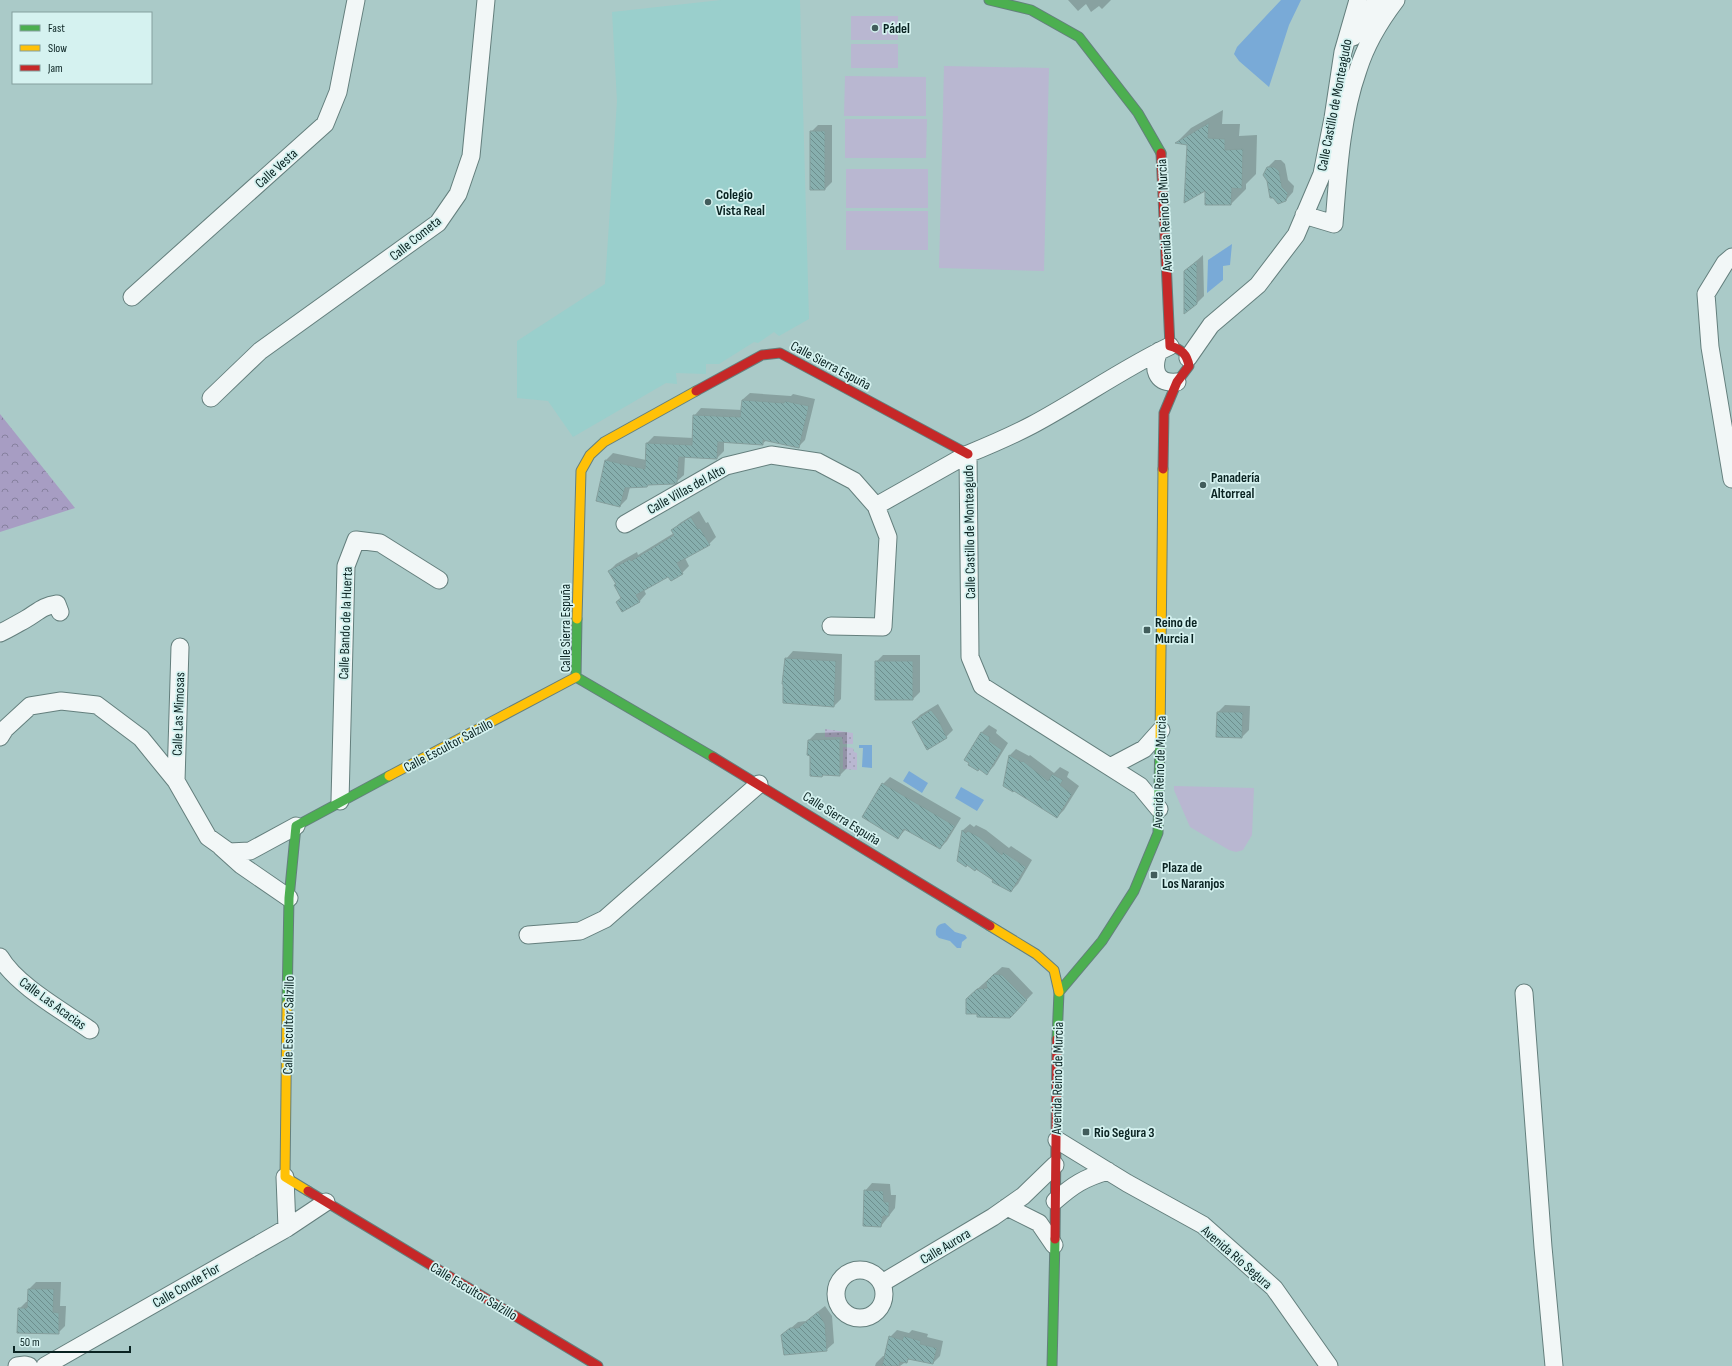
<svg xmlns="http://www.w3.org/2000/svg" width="1732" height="1366" viewBox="0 0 1732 1366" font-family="'Sofia Sans Condensed',sans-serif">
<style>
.built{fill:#9acfcc}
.grass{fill:url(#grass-dots)}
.forest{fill:url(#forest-crowns)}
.park{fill:#b9b7d1}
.water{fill:#79aad7}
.shadow{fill:#0003}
.building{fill:url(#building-back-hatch);stroke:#859f9d}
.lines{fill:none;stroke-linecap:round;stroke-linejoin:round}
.street-casing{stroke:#647f7d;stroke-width:19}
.fast-casing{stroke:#647f7d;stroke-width:11}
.slow-casing{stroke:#647f7d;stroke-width:11}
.jam-casing{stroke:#647f7d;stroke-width:11}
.street{stroke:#f2f7f7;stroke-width:17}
.fast{stroke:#4caf50;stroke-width:9}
.slow{stroke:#ffc107;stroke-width:9}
.jam{stroke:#c62828;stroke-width:9}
.poi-dot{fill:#425d5c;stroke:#d5f2f0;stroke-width:1.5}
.labels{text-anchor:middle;stroke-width:3.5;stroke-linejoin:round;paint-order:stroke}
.poi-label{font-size:14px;font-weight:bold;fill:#0a2322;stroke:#d5f2f0;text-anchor:start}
.street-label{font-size:14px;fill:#0a2322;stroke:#d5f2f0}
</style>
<defs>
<pattern id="grass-dots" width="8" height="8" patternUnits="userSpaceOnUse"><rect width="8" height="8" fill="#b9b7d1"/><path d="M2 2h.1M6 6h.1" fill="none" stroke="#9e9db3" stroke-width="1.8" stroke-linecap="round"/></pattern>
<pattern id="forest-crowns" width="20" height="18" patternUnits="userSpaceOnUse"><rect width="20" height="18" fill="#a79dc3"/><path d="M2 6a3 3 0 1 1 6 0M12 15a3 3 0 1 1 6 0" fill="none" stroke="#86809e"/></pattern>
<pattern id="building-back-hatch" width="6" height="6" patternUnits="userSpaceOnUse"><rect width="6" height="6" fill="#87afae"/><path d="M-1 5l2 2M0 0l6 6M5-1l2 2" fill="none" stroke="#6d8e8d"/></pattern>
</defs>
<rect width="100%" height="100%" fill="#aacac8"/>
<path class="built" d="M721 0H800L809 319 779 336 774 332 758 343 754 342 719 364H706V374L676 373 677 384 666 383 573 437 548 401 517 398V341L605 284 617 101 612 12Z"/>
<path class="grass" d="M825 729 853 733V744H843L842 737H825Z
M843 747 853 748 854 752 857 753V770L843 769Z"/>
<path class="forest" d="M0 414 75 508 0 532Z"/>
<path class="park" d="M851 16H898V40H851Z
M851 44H898V68H851Z
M944 66 1049 68 1044 271 939 268Z
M845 76 926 77V116H844Z
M845 119H927L926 158H845Z
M846 169H928V208H846Z
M846 211H928V250H846Z
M1174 786 1254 788 1252 835 1243 850 1236 852 1229 850 1190 827 1174 790Z"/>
<path class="water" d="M1281 0H1301L1289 25 1269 87 1239 61 1234 54 1237 47Z
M1232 244 1230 265 1223 266V280L1207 293 1208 260Z
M859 745H872V768L862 767 863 748H859Z
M909 771 928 783 922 793 903 781Z
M961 787 984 800 977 811 955 798Z
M945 923 955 932 965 935 967 938 962 942 961 948H957L950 941 939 938 936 935C935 927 938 924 945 923Z"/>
<path class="shadow" d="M1068 0H1111L1102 9 1099 6 1091 12 1086 4 1078 11Z
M1223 110 1222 124H1240L1239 136 1257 135 1256 174 1246 184V189L1231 204H1206V189L1188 144 1177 142 1191 128Z
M818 125H832V182L825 189 811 132Z
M1275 160H1281L1285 164 1288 180 1294 186 1293 192 1286 200 1268 167Z
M1203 255 1204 296 1196 304 1185 271Z
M750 393 791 396 793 394 815 399 805 440 798 447 767 440 762 444 724 441V451L717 458 685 456 684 475 676 482 630 487 627 499 620 506 606 460 613 453 646 460 647 443 654 436 693 438 694 416 701 408 742 410V400Z
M699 511 706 523 708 522 716 537 709 544 685 558 689 566 682 573 669 575 644 590 646 594 639 602 622 598 617 583 609 571 616 564 637 552 638 555 674 533 672 530 680 523Z
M793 651 842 654 841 699 834 706 786 659Z
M883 655H920V692L913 699 876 662Z
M938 704 953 730 946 737 913 722 920 715Z
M1225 705 1250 706 1249 730 1242 737 1218 712Z
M989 725 997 730 996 733 1008 743 994 766 987 773 966 760 982 732Z
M847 732V768L840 775 824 774 822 776 809 740 816 733Z
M1016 749 1029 756 1030 755 1054 773 1060 767 1069 772 1067 777 1079 786 1064 810 1057 817 1009 756Z
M890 777 961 818 947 841 940 848 906 829 898 838 883 784Z
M970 824 974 827 976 825 986 830 1009 848 1011 846 1032 860 1018 884 1011 891 976 868 958 861 963 830Z
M1002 967 1009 968 1033 993 1017 1010 974 992Z
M872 1183 890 1184 891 1195H896L895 1208 881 1226 865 1191Z
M36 1282H61L60 1306H66L65 1326 58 1333 19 1309 26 1302H28L29 1289Z
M825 1306 832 1316 834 1343 826 1350 783 1335 798 1322 806 1321Z
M897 1330 909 1333 912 1330 928 1334 927 1337 943 1341 940 1356 933 1363 911 1358 900 1366H875L876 1363 883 1356H885L890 1337Z"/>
<path class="building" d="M1209 123 1208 138 1225 139V150L1243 149 1242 189 1232 188 1231 205H1205V191L1184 203 1187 145 1175 143Z
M810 131H825V190H810Z
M1267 167H1274L1279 171 1282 187 1288 193 1286 201 1278 204 1273 198H1270L1267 181 1263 175Z
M1197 261V304L1184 314V271Z
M742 400 784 403 785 401 809 406 799 448 763 440V445L718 442 717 459 679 457 677 483 674 484 648 485 647 487 625 488 620 507 596 501 605 460 645 469 646 443 692 445 693 415 740 417Z
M691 517 698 529 700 528 710 545 677 563 683 574 671 581 668 577 636 595 640 602 622 612 616 602 621 598 614 585 616 584 608 571 630 559 631 561 674 535 671 530Z
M785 658 836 661 834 707 783 703V684H782Z
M875 661H913V700H875Z
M931 710 938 719 947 738 927 750 912 722Z
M1217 712H1243L1242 738 1216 737Z
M981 732 990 737 989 741 1002 750 987 775 979 769 978 771 968 765 969 763 964 760Z
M840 739V776L823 775 822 777 810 776V756L807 755 808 740Z
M1009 755 1022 762 1023 761 1048 781 1052 774 1063 780 1060 785 1072 794 1057 818 1014 791 1013 792 1003 786Z
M882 783 955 826 940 849 904 829 898 839 862 817Z
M962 830 966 833 968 831 979 837 1002 855 1003 852 1026 867 1011 892 992 882 993 880 976 869 975 871 967 865 966 867 957 861Z
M994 974 1002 975 1027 1000 1010 1018 977 1017V1014H966V999L977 989 987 988 986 982Z
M864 1190 883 1191 884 1202H889V1216H883L881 1227 863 1226Z
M28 1289H54L53 1312 59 1313V1334L17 1333 18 1308H27Z
M818 1312 825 1324 827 1351 784 1355 781 1335 790 1328H798Z
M889 1336 902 1340 904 1336 921 1341 920 1344 937 1348 933 1364 908 1359 907 1363 900 1362 899 1366H882Z"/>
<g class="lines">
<g class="street-casing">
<path id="street" d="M1353 37 1377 0
M1304 215 1334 224C1338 174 1341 118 1358 70 1366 44 1380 21 1396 0
M1732 257 1725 263 1706 294 1710 347 1732 479
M132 297 325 124 338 92 356 0
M1159 351C1152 368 1155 384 1177 382
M1188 358 1211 325 1258 285 1296 235 1322 174 1333 118 1343 52 1358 0
M211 398 260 351 438 223 458 194 471 156 486 0
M625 524 726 466 771 455 818 462 854 481 876 506
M831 626 883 627 888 537 876 506 968 454
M0 633C9 629 17 624 26 619 38 612 42 606 57 604L60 612
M0 737 5 729 30 706 61 701 97 705 141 738 176 781 208 837 229 852 250 851 296 826
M1110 767 1144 749 1161 730
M176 781 180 647
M340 801 346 566 356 540 380 543 439 580
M1159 809 1140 786 982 686 970 657 968 454C990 445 1011 436 1032 425 1079 400 1122 369 1170 346
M221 847 241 865 289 898
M528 935 580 931 605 919 759 784
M0 957C16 985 63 1011 90 1030
M1524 993 1543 1247 1554 1366
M1057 1140 1127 1183 1203 1225 1274 1288 1329 1366
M285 1177 287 1228
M1055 1201C1073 1185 1084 1178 1108 1171
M1007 1207 1039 1223 1054 1245
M836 1294a24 24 0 1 1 48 0a24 24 0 1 1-48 0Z
M882 1283 993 1217 1023 1196 1055 1165
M17 1366 25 1365 29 1366
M45 1366 287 1228 326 1202"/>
</g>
<g class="fast-casing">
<path id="fast" d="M989 0 1031 10 1079 37 1138 113 1161 153
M577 619 576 677 713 757
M287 1004 289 898 296 826 389 776
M1057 1039 1059 992 1102 941 1134 891 1158 833 1160 740
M1052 1366 1055 1239"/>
</g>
<g class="slow-casing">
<path id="slow" d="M577 619 581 471 590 455 604 442 696 391
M1160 740 1163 469
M389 776 576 677
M990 926 1036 954 1054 970 1059 992
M287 1004 285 1177 308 1191"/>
</g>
<g class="jam-casing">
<path id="jam" d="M1161 153 1170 346C1181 349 1187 354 1189 366L1177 382 1164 413 1163 469
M696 391 762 355 780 353 968 454
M713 757 990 926
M308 1191 598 1366
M1055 1239 1057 1039"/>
</g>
<use href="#street" class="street"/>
<use href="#fast" class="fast"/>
<use href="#slow" class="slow"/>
<use href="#jam" class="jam"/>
</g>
<g class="poi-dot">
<circle cx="875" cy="28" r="4"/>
<circle cx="708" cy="202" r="4"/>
<circle cx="1203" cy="485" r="4"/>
<rect x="1143" y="626" width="8" height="8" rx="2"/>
<rect x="1150" y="871" width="8" height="8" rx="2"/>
<rect x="1082" y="1128" width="8" height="8" rx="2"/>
</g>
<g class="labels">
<g class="poi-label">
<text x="883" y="33">Pádel</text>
<text x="716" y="199">Colegio<tspan x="716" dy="16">Vista Real</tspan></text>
<text x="1211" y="482">Panadería<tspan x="1211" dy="16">Altorreal</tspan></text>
<text x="1155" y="627">Reino de<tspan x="1155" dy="16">Murcia I</tspan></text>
<text x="1162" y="872">Plaza de<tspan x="1162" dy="16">Los Naranjos</tspan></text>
<text x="1094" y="1137">Rio Segura 3</text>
</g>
<g class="street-label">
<text transform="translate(1334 105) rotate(-79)" y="5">Calle Castillo de Monteagudo</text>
<text transform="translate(276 168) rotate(-42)" y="5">Calle Vesta</text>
<text transform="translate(1164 215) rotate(-93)" y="5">Avenida Reino de Murcia</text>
<text transform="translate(415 238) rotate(-39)" y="5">Calle Cometa</text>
<text transform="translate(831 365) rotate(28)" y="5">Calle Sierra Espuña</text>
<text transform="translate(686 489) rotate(-29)" y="5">Calle Villas del Alto</text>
<text transform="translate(969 532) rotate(-91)" y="5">Calle Castillo de Monteagudo</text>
<text transform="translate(345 623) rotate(-88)" y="5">Calle Bando de la Huerta</text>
<text transform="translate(565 628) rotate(-90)" y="5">Calle Sierra Espuña</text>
<text transform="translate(178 714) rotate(-88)" y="5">Calle Las Mimosas</text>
<text transform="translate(448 745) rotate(-28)" y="5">Calle Escultor Salzillo</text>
<text transform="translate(1159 772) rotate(-88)" y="5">Avenida Reino de Murcia</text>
<text transform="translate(842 818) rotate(32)" y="5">Calle Sierra Espuña</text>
<text transform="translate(53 1003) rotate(36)" y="5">Calle Las Acacias</text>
<text transform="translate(288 1025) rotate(-89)" y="5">Calle Escultor Salzillo</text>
<text transform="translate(1057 1078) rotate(-89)" y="5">Avenida Reino de Murcia</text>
<text transform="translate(945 1246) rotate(-31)" y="5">Calle Aurora</text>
<text transform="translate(1237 1257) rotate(41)" y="5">Avenida Río Segura</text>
<text transform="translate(186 1285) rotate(-30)" y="5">Calle Conde Flor</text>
<text transform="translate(474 1291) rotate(31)" y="5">Calle Escultor Salzillo</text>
</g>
</g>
<rect x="12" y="12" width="140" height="72" fill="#d5f2f0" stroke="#849f9e"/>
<rect x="20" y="25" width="20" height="6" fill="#4caf50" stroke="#849f9e"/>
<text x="48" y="32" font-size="12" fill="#0a2322">Fast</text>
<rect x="20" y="45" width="20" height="6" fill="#ffc107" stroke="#849f9e"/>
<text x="48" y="52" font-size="12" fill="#0a2322">Slow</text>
<rect x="20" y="65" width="20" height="6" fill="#c62828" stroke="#849f9e"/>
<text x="48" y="72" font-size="12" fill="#0a2322">Jam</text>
<path d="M14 1346v6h116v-6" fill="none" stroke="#0a2322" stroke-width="2"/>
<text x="20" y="1346" font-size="12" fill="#0a2322" stroke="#d5f2f0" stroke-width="3" paint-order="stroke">50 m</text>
</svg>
